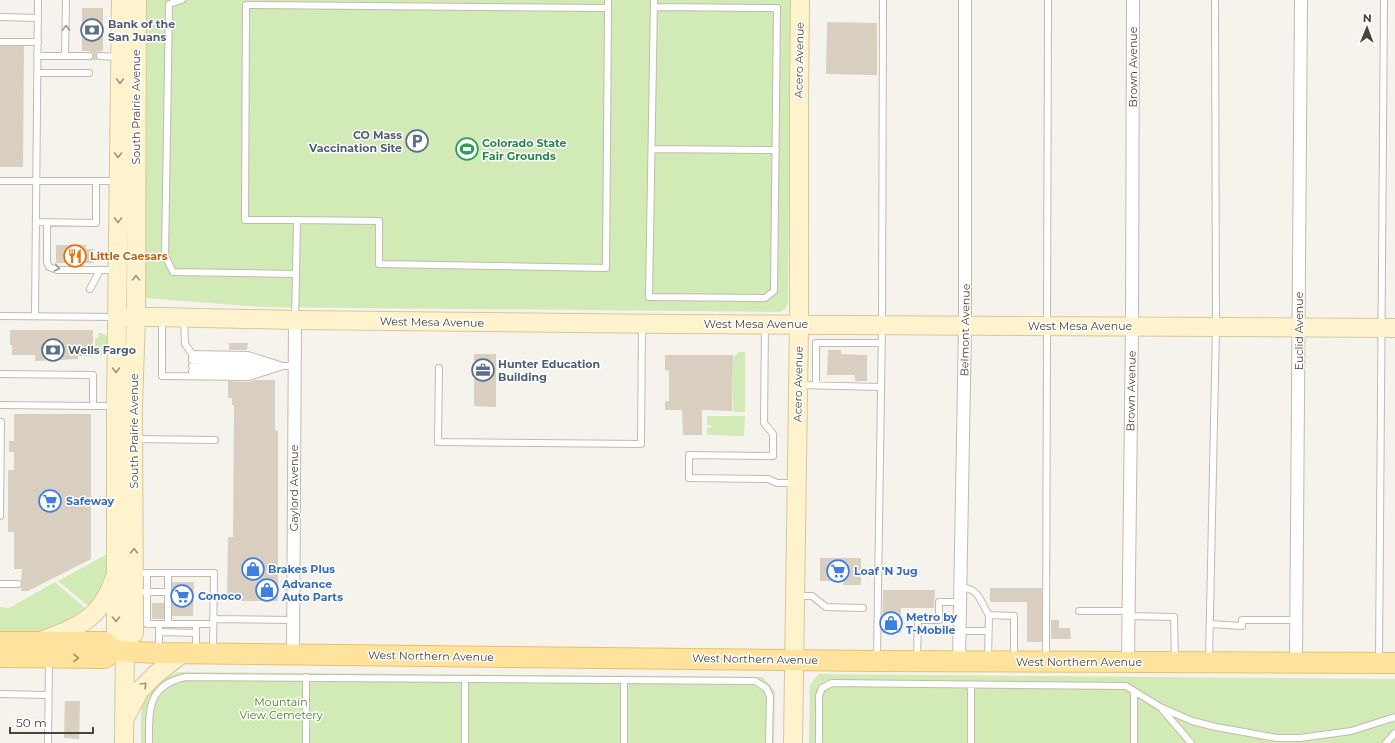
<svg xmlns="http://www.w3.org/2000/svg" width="1395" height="743" viewBox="0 0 1395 743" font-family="Montserrat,sans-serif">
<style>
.green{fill:#d2eab5}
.building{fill:#d8cfc1}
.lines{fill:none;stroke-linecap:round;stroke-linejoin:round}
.lane-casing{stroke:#c2bbae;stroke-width:8}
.street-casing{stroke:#c2bbae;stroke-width:14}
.secondary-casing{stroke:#d6c79b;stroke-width:20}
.primary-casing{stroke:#e6c16a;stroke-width:22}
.lane{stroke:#fff;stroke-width:6}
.street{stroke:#fff;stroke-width:12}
.secondary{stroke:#fff3cd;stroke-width:18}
.primary{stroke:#ffe39c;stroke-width:20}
.oneway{stroke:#9c9892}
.oneway2{stroke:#9c937c}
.oneway3{stroke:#9c8c66}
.labels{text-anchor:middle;stroke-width:3;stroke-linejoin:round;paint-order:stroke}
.service-label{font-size:11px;font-weight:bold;fill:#4e5e75;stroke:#fff;text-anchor:start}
.street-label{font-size:11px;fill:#4b4439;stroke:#fff}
.leisure-label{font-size:11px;font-weight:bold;fill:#27864d;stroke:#fff;text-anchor:start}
.food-label{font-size:11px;font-weight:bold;fill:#c56008;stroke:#fff;text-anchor:start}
.shop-label{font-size:11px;font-weight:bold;fill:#366cbe;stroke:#fff;text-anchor:start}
.park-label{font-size:11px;fill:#4a7f2a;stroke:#fff}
</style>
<rect width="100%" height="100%" fill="#f6f3ec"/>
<path class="green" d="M147 0H791L788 304 785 309 780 312 262 307 144 298Z
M98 333C103 333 106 334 108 339V355H97V350L95 349V338H98Z
M739 352H745V412H733V358Z
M707 416H745L744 436 707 435V428L712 427 711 425H707Z
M107 444 109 566 106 580 91 606 87 605 58 581 107 554Z
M55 582 85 608 87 611 52 632 0 635V607L9 608Z
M178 672 763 677 775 691 774 743H141C141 730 139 704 146 693 152 684 168 677 178 672Z
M819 674 1395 679V743H809L810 685Z"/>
<path class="building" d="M82 8H103V51L98 52 96 55V58L99 60H90L93 58V53L89 51H82Z
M827 22 877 23V75L826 74Z
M0 46H24L23 167H0Z
M56 245H86V249H94V263H83V266H73V263H56Z
M10 330H93V356H78V359L35 361V355H12V345H10Z
M229 343H248L247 350H229Z
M828 350H841V354L867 355V381H855V375H827Z
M474 354H496V407L474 406Z
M665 355H733L732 411 702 410V435H683L682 410H665V401H669V371L665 370Z
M255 380H275V430L278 431V601H227L228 537H233L234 405H232V398H228V381L249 382Z
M14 414H91V559L28 591H21L22 584 21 581 22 569H14V532H8V470H14V452H9V441H14Z
M820 558H861V585H843L844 581H820Z
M172 582H194L193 616H172Z
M990 588H1042V642H1027V602H990Z
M883 590H935L934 608H901V633H882Z
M152 603H164V619H152Z
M1051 620H1059V628H1070L1071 639H1051Z
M65 701H80L79 739 64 738Z"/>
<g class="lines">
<g class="lane-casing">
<path id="lane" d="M182 0 169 4 165 256 173 272 296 274 295 319
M608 0V8
M654 7 777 8 774 291 765 298 649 297 654 0
M0 17 38 18
M0 42H38
M37 56H89
M65 56 66 0
M100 56 118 57
M37 73H89
M652 149 776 150
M0 181H117
M36 222 96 223V181
M47 222V262L49 267 57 270H116
M296 274 297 220H245L246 5 608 8 606 268 379 264V221L297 220
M90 289 100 270
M0 316 116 317
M35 316 38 0
M162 318V376L249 377 283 366H295
M184 319 185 344 192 354V358
M765 325 764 423 773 434V456L689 455V478L768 479 777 483H796
M192 354 248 355 283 366
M192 360 249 361 264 363
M192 366H276
M439 368 438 442 641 444 642 325
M192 371H248L264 369
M0 374 93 375V406L0 405
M799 385 881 387
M816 385V343H881
M93 406H115
M0 422H1L0 516
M135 439 215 440
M136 573H214L213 650
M147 573V624H196V650
M0 584H18
M960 587C981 589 979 601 989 615
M144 592H168
M797 596H812L826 607 863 608
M1079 611H1128
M1128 616 1174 617 1175 660
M213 619 293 620
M168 624V573
M196 624H213
M1210 624 1242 626V620H1296
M959 631H988
M159 632 196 633
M159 650V629
M877 658 882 325 883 0
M917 659 918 620H939V602H960
M988 659 989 615 1014 616V660
M1046 660 1048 0
M1209 660 1216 327 1215 0
M1379 660 1384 0
M624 680V743
M0 694 48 695
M1161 708 1191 743
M48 743 49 661
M149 743C149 710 147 685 186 677L755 681 766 688 770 696 769 743
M306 743V677
M465 743V679
M819 743V696L822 688 832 683 1126 686 1160 707 1192 721 1216 727 1277 738H1300L1351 731 1395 717
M971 743V685
M1134 743V691
M1386 743 1395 733"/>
</g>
<g class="street-casing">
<path id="street" d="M293 655 295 320
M959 661 965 325V0
M1128 662 1132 327 1133 0
M1296 662 1301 0"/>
</g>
<g class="secondary-casing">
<path id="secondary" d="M121 0 116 406V632L125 642 124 743
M117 317H159L295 320 669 324 1395 328
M41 641C78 627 101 619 114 579
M125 642 134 633 133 406 136 317 137 0
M126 716 140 690 156 674 183 653
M793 743 799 324V96L800 0"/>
</g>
<g class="primary-casing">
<path id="primary" d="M0 642H105L115 651
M0 657 104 658 115 651 159 653 877 661 1395 663"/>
</g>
<use href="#lane" class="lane"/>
<use href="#street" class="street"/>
<use href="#secondary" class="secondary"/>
<use href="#primary" class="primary"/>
</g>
<defs><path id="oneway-chevron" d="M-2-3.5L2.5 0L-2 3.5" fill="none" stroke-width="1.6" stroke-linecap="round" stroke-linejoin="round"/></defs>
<g class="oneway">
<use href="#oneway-chevron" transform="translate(66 28) rotate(-89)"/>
<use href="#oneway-chevron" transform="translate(57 268) rotate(11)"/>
</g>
<g class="oneway2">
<use href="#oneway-chevron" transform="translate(120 81) rotate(91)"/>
<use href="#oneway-chevron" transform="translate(118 155) rotate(91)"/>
<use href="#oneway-chevron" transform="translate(118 220) rotate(91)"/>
<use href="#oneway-chevron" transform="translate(136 278) rotate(-90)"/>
<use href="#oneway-chevron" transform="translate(116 370) rotate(91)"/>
<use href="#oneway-chevron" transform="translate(134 551) rotate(-90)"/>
<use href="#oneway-chevron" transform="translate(116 619) rotate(90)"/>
<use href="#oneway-chevron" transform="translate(144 685) rotate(-45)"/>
</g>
<use class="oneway3" href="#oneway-chevron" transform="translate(76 658) rotate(1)"/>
<defs>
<g id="bank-ring" transform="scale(1.15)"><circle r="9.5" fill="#fff" stroke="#5c6f8a" stroke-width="1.5"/><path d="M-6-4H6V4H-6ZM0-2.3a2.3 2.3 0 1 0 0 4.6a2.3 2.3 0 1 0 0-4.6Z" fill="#5c6f8a"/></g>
<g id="parking-ring" transform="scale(1.15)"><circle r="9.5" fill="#fff" stroke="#5c6f8a" stroke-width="1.5"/><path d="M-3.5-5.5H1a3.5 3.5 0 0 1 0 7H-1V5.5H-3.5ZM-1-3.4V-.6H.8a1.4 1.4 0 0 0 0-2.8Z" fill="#5c6f8a"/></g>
<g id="stadium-ring" transform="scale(1.15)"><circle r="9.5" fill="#fff" stroke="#2e9e5b" stroke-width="1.5"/><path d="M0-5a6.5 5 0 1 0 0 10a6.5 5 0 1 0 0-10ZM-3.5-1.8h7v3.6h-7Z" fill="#2e9e5b"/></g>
<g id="restaurant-ring" transform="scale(1.15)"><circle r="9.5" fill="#fff" stroke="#e8710a" stroke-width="1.5"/><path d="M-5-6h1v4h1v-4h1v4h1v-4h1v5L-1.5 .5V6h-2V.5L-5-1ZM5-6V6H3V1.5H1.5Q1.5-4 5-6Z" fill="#e8710a"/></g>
<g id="office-ring" transform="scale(1.15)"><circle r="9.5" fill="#fff" stroke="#5c6f8a" stroke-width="1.5"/><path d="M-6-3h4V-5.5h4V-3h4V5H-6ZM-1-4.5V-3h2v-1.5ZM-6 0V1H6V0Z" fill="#5c6f8a"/></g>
<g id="supermarket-ring" transform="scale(1.15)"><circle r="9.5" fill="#fff" stroke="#3f7fe0" stroke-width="1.5"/><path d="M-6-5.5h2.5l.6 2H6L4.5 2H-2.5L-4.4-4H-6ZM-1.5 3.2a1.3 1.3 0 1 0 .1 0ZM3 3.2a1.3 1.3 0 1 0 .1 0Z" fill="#3f7fe0"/></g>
<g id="shop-ring" transform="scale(1.15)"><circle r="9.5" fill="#fff" stroke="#3f7fe0" stroke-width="1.5"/><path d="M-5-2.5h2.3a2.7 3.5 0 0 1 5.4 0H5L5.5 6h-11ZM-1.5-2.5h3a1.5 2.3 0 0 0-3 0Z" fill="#3f7fe0"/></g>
</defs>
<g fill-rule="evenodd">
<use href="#bank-ring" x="92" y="30"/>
<use href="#parking-ring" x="417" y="141"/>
<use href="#stadium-ring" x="467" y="149"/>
<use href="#restaurant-ring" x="75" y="256"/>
<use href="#bank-ring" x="53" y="350"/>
<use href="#office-ring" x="483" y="370"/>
<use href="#supermarket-ring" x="50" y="501"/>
<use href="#shop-ring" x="253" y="569"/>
<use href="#supermarket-ring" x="838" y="571"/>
<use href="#shop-ring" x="267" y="590"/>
<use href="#supermarket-ring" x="182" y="596"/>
<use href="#shop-ring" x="891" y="623"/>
</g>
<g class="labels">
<g class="service-label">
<text x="108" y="28">Bank of the<tspan x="108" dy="13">San Juans</tspan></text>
<text x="402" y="139" text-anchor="end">CO Mass<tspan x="402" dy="13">Vaccination Site</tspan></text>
<text x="68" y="354">Wells Fargo</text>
<text x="498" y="368">Hunter Education<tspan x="498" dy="13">Building</tspan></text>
</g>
<g class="street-label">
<text transform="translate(799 60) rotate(-89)" y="4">Acero Avenue</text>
<text transform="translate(1133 67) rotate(-90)" y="4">Brown Avenue</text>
<text transform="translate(136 107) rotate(-90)" y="4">South Prairie Avenue</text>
<text transform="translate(432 322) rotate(1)" y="4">West Mesa Avenue</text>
<text x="756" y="328">West Mesa Avenue</text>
<text x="1080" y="330">West Mesa Avenue</text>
<text transform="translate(965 330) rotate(-89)" y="4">Belmont Avenue</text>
<text transform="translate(1299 331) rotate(-90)" y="4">Euclid Avenue</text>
<text transform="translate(798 384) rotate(-89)" y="4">Acero Avenue</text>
<text transform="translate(1131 391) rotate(-89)" y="4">Brown Avenue</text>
<text transform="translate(134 431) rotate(-90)" y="4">South Prairie Avenue</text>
<text transform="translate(294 488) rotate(-90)" y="4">Gaylord Avenue</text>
<text transform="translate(431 656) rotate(1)" y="4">West Northern Avenue</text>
<text transform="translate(755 659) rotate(1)" y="4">West Northern Avenue</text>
<text x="1079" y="666">West Northern Avenue</text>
</g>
<g class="leisure-label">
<text x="482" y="147">Colorado State<tspan x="482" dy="13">Fair Grounds</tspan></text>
</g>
<g class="food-label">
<text x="90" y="260">Little Caesars</text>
</g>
<g class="shop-label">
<text x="66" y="505">Safeway</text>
<text x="268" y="573">Brakes Plus</text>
<text x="854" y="575">Loaf 'N Jug</text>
<text x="282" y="588">Advance<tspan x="282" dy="13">Auto Parts</tspan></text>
<text x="198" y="600">Conoco</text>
<text x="906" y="621">Metro by<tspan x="906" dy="13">T-Mobile</tspan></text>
</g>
<g class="park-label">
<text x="281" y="706">Mountain<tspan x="281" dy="13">View Cemetery</tspan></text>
</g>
</g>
<g transform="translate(1367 28) rotate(1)" stroke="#ffffff" stroke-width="3" paint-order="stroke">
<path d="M0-3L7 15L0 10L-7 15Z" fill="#4b4439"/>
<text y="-6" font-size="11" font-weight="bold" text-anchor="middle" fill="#4b4439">N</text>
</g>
<path d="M10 727v6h83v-6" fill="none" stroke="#4b4439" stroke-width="2"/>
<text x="16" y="727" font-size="12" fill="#4b4439" stroke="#ffffff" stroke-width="3" paint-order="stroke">50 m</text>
</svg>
